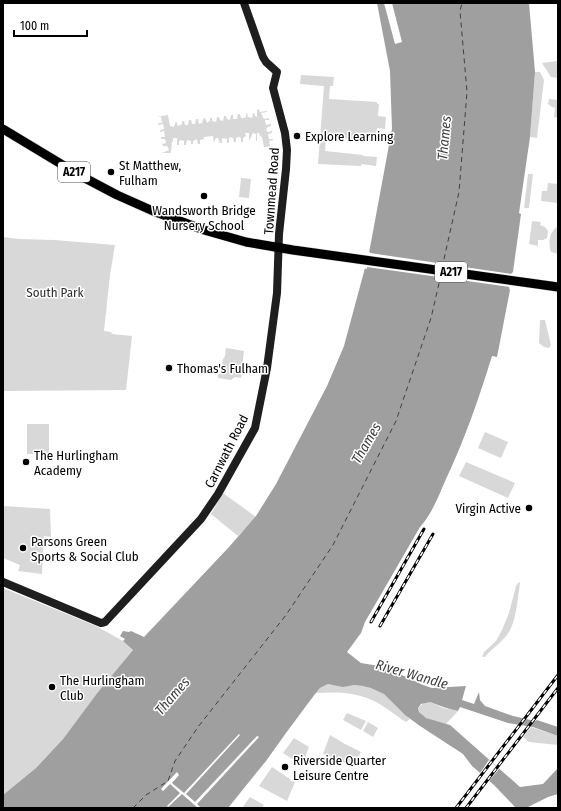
<svg xmlns="http://www.w3.org/2000/svg" width="561" height="811" viewBox="0 0 561 811" font-family="'Fira Sans Condensed',sans-serif">
<style>
.green{fill:#d8d8d8}
.water{fill:#9f9f9f}
.pier{fill:#fff}
.lines{fill:none;stroke-linecap:round;stroke-linejoin:round}
.ferry{stroke:#404040;stroke-width:1;stroke-dasharray:5 4;stroke-linecap:butt}
.primary-casing{stroke:#dbdbdb;stroke-width:10}
.secondary{stroke:#1e1e1e;stroke-width:8}
.primary{stroke:#000;stroke-width:9}
.rail-casing{stroke:#000;stroke-width:3}
.rail{stroke:#fff;stroke-width:1.5;stroke-dasharray:4.5;stroke-linecap:butt}
.poi-dot{fill:#000;stroke:#fff;stroke-width:1.5}
.labels{text-anchor:middle;stroke-width:3;stroke-linejoin:round;paint-order:stroke}
.shield{fill:#fff;stroke:#4c4c4c;stroke-width:1}
.shield-label{font-size:12px;font-weight:bold;fill:#000}
.poi-label{font-size:13px;fill:#000;stroke:#fff;text-anchor:start}
.street-label{font-size:13px;fill:#000;stroke:#fff}
.park-label{font-size:13px;fill:#2f2f2f;stroke:#fff}
.water-label{font-size:14px;font-style:italic;fill:#404040;stroke:#fff}
</style>
<rect width="100%" height="100%" fill="#fff"/>
<path class="green" d="M558 61V78L551 77 542 63Z
M535 72H540L544 80 537 138 530 137Z
M301 75 334 77 333 86H330L329 99 377 102V104H379L378 116 386 117 385 129 377 128 376 141 326 137 325 151 363 155V156L377 157 376 166 362 164V163L361 166 318 164 324 86 300 84Z
M549 99 558 100V118L554 117 555 108 552 107 548 104Z
M259 109 260 112 267 111V112L261 113 264 119 269 118V120H265L266 125 271 124V126L266 128 267 132 272 131V133L268 134 269 139H273V140L269 141 270 146H274L264 147 262 137 260 136 259 133H257V141H256V134L253 133 249 141V133H245L246 136 243 138V142H241V138L239 137 236 138V142H234L233 138 230 137 229 139V143H227V139L224 138 222 139V143H220L218 138H216L214 143 213 136 204 137V139L200 140V144H198L197 139 193 141V144H191V141L187 140 186 145H184V141L181 140 179 141V145H177V138H173V141L172 142 171 153H162L169 150 167 146H163L162 144 166 143 165 139H161V137H165L164 131 160 132V130L164 129 163 124 159 125 158 123H162L161 117H157L168 115 170 126 174 127 176 121 178 126 182 124V121H184L185 125H188L189 120H191L192 124H195L196 119H198L199 124 202 123 203 119 205 118 207 123 210 121V118H212V121L216 122 217 117H219L220 120 223 121 224 116H226L227 119 230 120 231 115H233V119H237L238 114H240L241 118H244L246 117V114L247 113 248 117 252 118 253 113H254L255 116 257 117V110Z
M528 174H533L529 208H524Z
M241 178 251 179 249 198 239 197Z
M548 183 558 184V203L541 201 542 191H547Z
M532 221 541 222 540 225 545 227 548 231 547 238 543 240H538V246L529 244Z
M558 227V254L551 252C548 244 549 230 558 227Z
M3 237 19 239 54 240 115 245 110 275 104 331 111 332 112 334 132 336 126 390 3 391Z
M540 320H545L551 345 549 348 544 347 539 343Z
M226 348 244 351 241 378 235 377 231 380 218 378V375L221 373 223 359 225 356Z
M27 424H49V454H27Z
M485 432 508 442 501 458 478 448Z
M466 462 515 483 508 498 459 476Z
M223 493 256 517 238 536 211 514Z
M3 506 50 509 51 537 44 536 42 574 18 571 20 565 3 558Z
M519 582 520 583C518 597 516 621 509 632 503 642 492 648 485 657H482L484 652 496 641 502 630 509 613 516 586Z
M3 588 96 626 123 641 133 650 98 692 63 739 36 768 3 795Z
M328 684C345 687 368 681 383 693 392 701 401 712 410 719L406 722C395 715 383 705 372 700 353 692 336 692 316 693L320 688Z
M425 702H430L443 708 458 711 446 724C435 721 421 720 418 708Z
M347 713 366 721 361 730 343 720Z
M368 722 378 728 373 737 363 731Z
M531 727 558 736V745L529 742 523 737Z
M330 735 345 744 361 752 353 768 340 760 323 754Z
M294 738 309 747 302 765 283 753Z
M272 767 290 779 291 781 295 782 287 801 259 786Z
M250 797 264 805 262 808H242Z"/>
<path class="water" d="M377 3H529L535 72 530 137 519 213 521 214 513 272 511 274 509 288 510 290 497 357 492 356C479 398 465 439 446 479 439 495 432 514 420 527L365 622 361 633 347 652 361 663 385 667 423 685 432 688 466 686 462 700 474 704 479 692 480 700 485 706 513 716 535 721 537 720 558 727V736L533 727 508 723 460 707 458 711C448 709 440 706 430 702L421 704 418 708 419 712 426 718 450 725 520 787 543 784 558 768V794L548 797 526 808H516L494 785 472 766 463 754 420 726 405 715 384 694 371 688 363 686 354 685 343 687 328 684 320 688 315 694 286 733 266 761 228 808H3V795L36 768 63 739 98 692 133 650 123 641 125 639 120 636 123 631 129 632 131 631 144 637 229 547 256 516 276 484 327 386 344 346 369 253 392 129 390 71Z"/>
<path class="pier" d="M384 3H392L402 42 395 44Z
M367 252H370V253L512 274 515 273 513 275 511 288 512 290 510 289V287L367 267V269L364 268 363 266Z
M239 734 240 735 186 794 195 802 257 736 259 737 197 804 201 808H198L182 794 168 807 167 806 180 793 170 784 163 791 161 789 177 772 179 775 172 783 184 793Z
M489 760 499 769 489 781 480 773Z"/>
<g class="lines">
<path class="ferry" d="M442 268 459 192 467 92 460 11 462 3
M133 808 146 795 168 781 175 761 198 727 286 615 333 545 396 421 431 318 441 275"/>
<g class="primary-casing">
<path id="primary" d="M3 129 81 176 117 195 153 211 204 230 246 242 293 250 558 287"/>
</g>
<path class="secondary" d="M3 582 101 623 105 622 201 519 218 494 255 428 267 368 277 293 279 234 286 169 287 150 285 133 273 88 277 72 266 62 263 57 244 3"/>
<use href="#primary" class="primary"/>
<g class="rail-casing">
<path id="rail" d="M371 622 424 529
M380 626 433 534
M456 808 558 675
M466 808 558 688"/>
</g>
<use href="#rail" class="rail"/>
</g>
<g class="poi-dot">
<circle cx="297" cy="136" r="4"/>
<circle cx="111" cy="172" r="4"/>
<circle cx="204" cy="196" r="4"/>
<circle cx="169" cy="368" r="4"/>
<circle cx="26" cy="462" r="4"/>
<circle cx="529" cy="508" r="4"/>
<circle cx="23" cy="548" r="4"/>
<circle cx="52" cy="687" r="4"/>
<circle cx="285" cy="767" r="4"/>
</g>
<g class="labels">
<g class="shield">
<rect x="58" y="162" width="32" height="20" rx="3"/>
<rect x="435" y="262" width="32" height="20" rx="3"/>
</g>
<g class="shield-label">
<text x="74" y="176">A217</text>
<text x="451" y="276">A217</text>
</g>
<g class="poi-label">
<text x="305" y="141">Explore Learning</text>
<text x="119" y="170">St Matthew,<tspan x="119" dy="15">Fulham</tspan></text>
<text x="204" y="215" text-anchor="middle">Wandsworth Bridge<tspan x="204" dy="15">Nursery School</tspan></text>
<text x="177" y="373">Thomas's Fulham</text>
<text x="34" y="460">The Hurlingham<tspan x="34" dy="15">Academy</tspan></text>
<text x="521" y="513" text-anchor="end">Virgin Active</text>
<text x="31" y="546">Parsons Green<tspan x="31" dy="15">Sports &amp; Social Club</tspan></text>
<text x="60" y="685">The Hurlingham<tspan x="60" dy="15">Club</tspan></text>
<text x="293" y="765">Riverside Quarter<tspan x="293" dy="15">Leisure Centre</tspan></text>
</g>
<g class="street-label">
<text transform="translate(271 191) rotate(-86)" y="5">Townmead Road</text>
<text transform="translate(226 451) rotate(-63)" y="5">Carnwath Road</text>
</g>
<g class="park-label">
<text x="55" y="297">South Park</text>
</g>
<g class="water-label">
<text transform="translate(444 138) rotate(-85)" y="5">Thames</text>
<text transform="translate(366 443) rotate(-60)" y="5">Thames</text>
<text transform="translate(412 674) rotate(16)" y="5">River Wandle</text>
<text transform="translate(172 696) rotate(-49)" y="5">Thames</text>
</g>
</g>
<rect width="561" height="811" fill="none" stroke="#000000" stroke-width="8"/>
<path d="M14 30v6h73v-6" fill="none" stroke="#000000" stroke-width="2"/>
<text x="20" y="30" font-size="12" fill="#000000" stroke="#ffffff" stroke-width="3" paint-order="stroke">100 m</text>
</svg>
